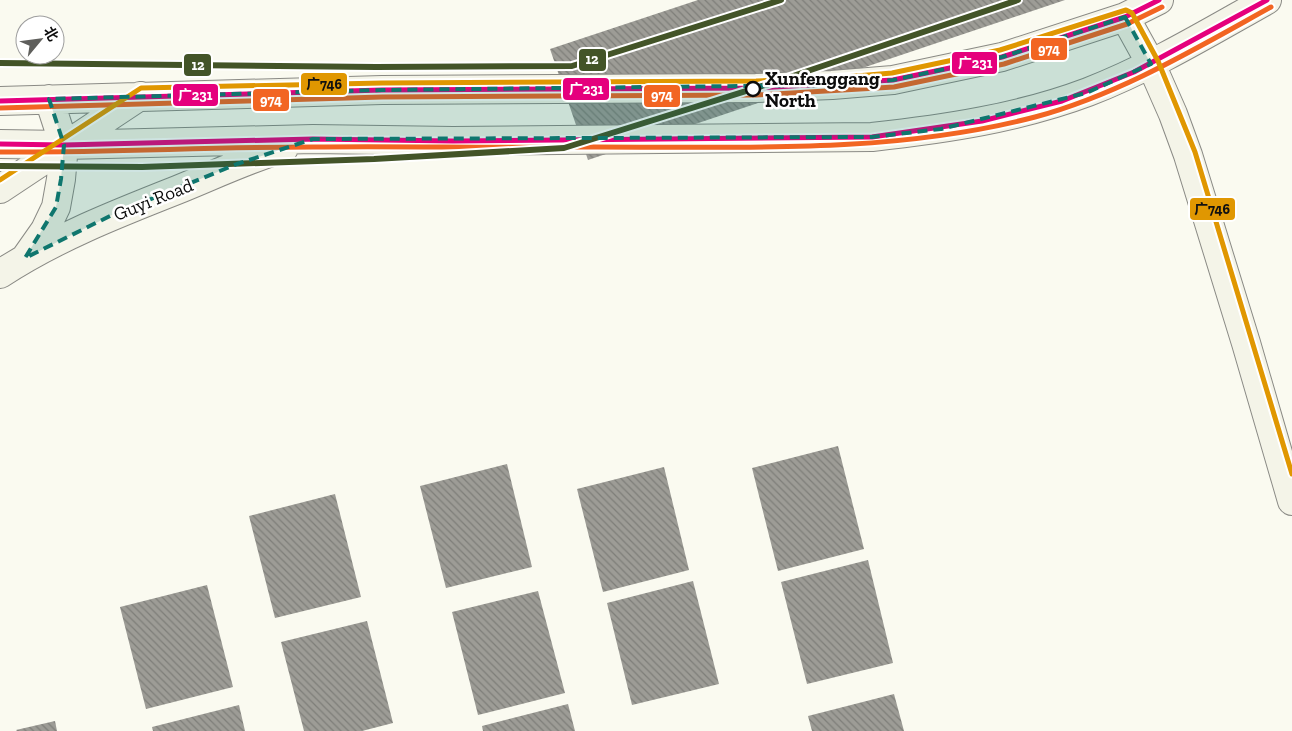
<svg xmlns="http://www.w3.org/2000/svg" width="1292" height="731" viewBox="0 0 1292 731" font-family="'Zilla Slab','Noto Sans SC',serif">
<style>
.building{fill:url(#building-back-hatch)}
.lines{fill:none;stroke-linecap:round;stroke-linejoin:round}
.secondary-casing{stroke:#8a8a85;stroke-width:30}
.secondary{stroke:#f4f4e8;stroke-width:28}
.bus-1-casing{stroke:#fff;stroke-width:9}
.bus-2-casing{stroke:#fff;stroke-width:9}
.bus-3-casing{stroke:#fff;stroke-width:9}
.bus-1{stroke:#e5007d;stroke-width:5}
.bus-2{stroke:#f26522;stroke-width:5}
.bus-3{stroke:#e09701;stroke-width:5}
.metro-1-casing{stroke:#fff;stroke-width:10}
.metro-1{stroke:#435428;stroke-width:6}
.marked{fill:#0f766e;fill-opacity:0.2;stroke:#0f766e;stroke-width:4;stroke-dasharray:10 6;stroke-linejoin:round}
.stop-dot{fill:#fff;stroke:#0c0c0c;stroke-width:2.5}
.labels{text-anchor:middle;stroke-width:5;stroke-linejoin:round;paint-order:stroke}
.stop-label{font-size:19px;font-weight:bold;fill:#0c0c0c;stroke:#fff;text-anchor:start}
.street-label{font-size:19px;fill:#0c0c0c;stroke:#fff}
.line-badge{stroke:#fff;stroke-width:2}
.badge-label{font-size:14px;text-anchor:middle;font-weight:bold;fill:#fff}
.pale-badge-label{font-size:14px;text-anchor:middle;font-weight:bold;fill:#111}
</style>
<defs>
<pattern id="building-back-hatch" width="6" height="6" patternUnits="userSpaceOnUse" patternTransform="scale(1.25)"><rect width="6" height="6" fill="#9d9c96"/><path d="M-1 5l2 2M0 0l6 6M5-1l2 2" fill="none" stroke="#7e7e79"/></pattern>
</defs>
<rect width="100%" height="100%" fill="#fafaf0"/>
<path class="building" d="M698 0H1065L588 160 550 49Z
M838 446 864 549 778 571 752 468Z
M507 464 532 567 446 588 420 486Z
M664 467 689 570 603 592 577 489Z
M335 494 361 597 275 618 249 516Z
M868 560 893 663 807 684 781 582Z
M693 581 719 684 632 705 607 603Z
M207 585 233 687 146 709 120 607Z
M538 591 565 693 478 715 452 612Z
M367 621 393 723 362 731H304L281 642Z
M894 694 904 731H812L808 716Z
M568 704 575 731H483L482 726Z
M239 705 245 731H153L152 727Z
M55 721 57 731H17L16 730Z"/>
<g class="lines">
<g class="secondary-casing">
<path id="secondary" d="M1125 17 1151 64 1173 114 1188 155 1246 343 1292 501
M0 101 382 90 756 88 832 85 893 80 1002 57 1125 17 1159 0
M0 144 64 145 313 139 453 141 872 137C945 129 1019 118 1088 92 1150 68 1208 33 1267 0
M0 189 140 96
M26 257 45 230 56 207 61 179 64 145 49 99
M0 274C55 238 116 214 177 190 212 176 247 159 284 148"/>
</g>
<use href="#secondary" class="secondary"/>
<g class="bus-1-casing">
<path id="bus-1" d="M0 101 382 90 756 88 893 80 1002 57 1125 17 1159 0
M0 144 64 145 313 139 453 141 872 137 982 121 1062 101 1134 72 1267 0"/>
</g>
<g class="bus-2-casing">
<path id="bus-2" d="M0 108 382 97 756 95 894 87 1004 64 1127 24 1162 7
M0 152C104 153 209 147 313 147 400 146 487 148 574 147 728 146 885 156 1035 117 1120 94 1195 49 1271 7"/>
</g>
<g class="bus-3-casing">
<path id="bus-3" d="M0 180 141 88 382 83 756 81 832 78 892 73 1000 50 1126 10 1132 13 1158 61 1195 152 1292 474"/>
</g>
<use href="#bus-1" class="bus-1"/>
<use href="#bus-2" class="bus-2"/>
<use href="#bus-3" class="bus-3"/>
<g class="metro-1-casing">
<path id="metro-1" d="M0 63 376 67 572 66 781 0
M0 166 142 167 374 159 564 148 781 80 1018 0"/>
</g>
<use href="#metro-1" class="metro-1"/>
</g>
<path class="marked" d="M1125 17 1151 64 1086 93 941 129 872 137 313 139 237 164 112 215 25 258 56 207 61 179 64 145 49 99 382 90 832 85 893 80 1002 57Z"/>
<circle class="stop-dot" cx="753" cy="89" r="7"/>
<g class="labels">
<g class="stop-label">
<text x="765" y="85">Xunfenggang<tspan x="765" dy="22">North</tspan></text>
</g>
<g class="street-label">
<text transform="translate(153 199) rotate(-22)" y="7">Guyi Road</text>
</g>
</g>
<g class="line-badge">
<rect x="1030" y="37" width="38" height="24" rx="5" fill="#f26522"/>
<rect x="578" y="48" width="29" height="24" rx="5" fill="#435428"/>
<rect x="951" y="51" width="47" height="24" rx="5" fill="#e5007d"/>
<rect x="183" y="53" width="29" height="24" rx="5" fill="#435428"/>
<rect x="300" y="72" width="48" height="24" rx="5" fill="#e09701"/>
<rect x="562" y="77" width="48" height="24" rx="5" fill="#e5007d"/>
<rect x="172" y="83" width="47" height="24" rx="5" fill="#e5007d"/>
<rect x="643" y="84" width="38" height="24" rx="5" fill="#f26522"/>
<rect x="252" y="88" width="38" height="24" rx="5" fill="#f26522"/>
<rect x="1189" y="197" width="47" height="24" rx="5" fill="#e09701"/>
</g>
<g class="badge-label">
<text x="1049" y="54">974</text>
<text x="592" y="64">12</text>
<text x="975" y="68">广231</text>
<text x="198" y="70">12</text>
<text x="586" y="94">广231</text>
<text x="195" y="100">广231</text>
<text x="662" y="100">974</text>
<text x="271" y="105">974</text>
</g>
<g class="pale-badge-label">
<text x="324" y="89">广746</text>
<text x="1212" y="214">广746</text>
</g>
<g transform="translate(40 40) rotate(61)"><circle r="24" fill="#ffffff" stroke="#9e9e9e"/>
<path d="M0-4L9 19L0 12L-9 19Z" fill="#5f5f5c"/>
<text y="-8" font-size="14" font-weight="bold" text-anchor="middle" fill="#0c0c0c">北</text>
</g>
</svg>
